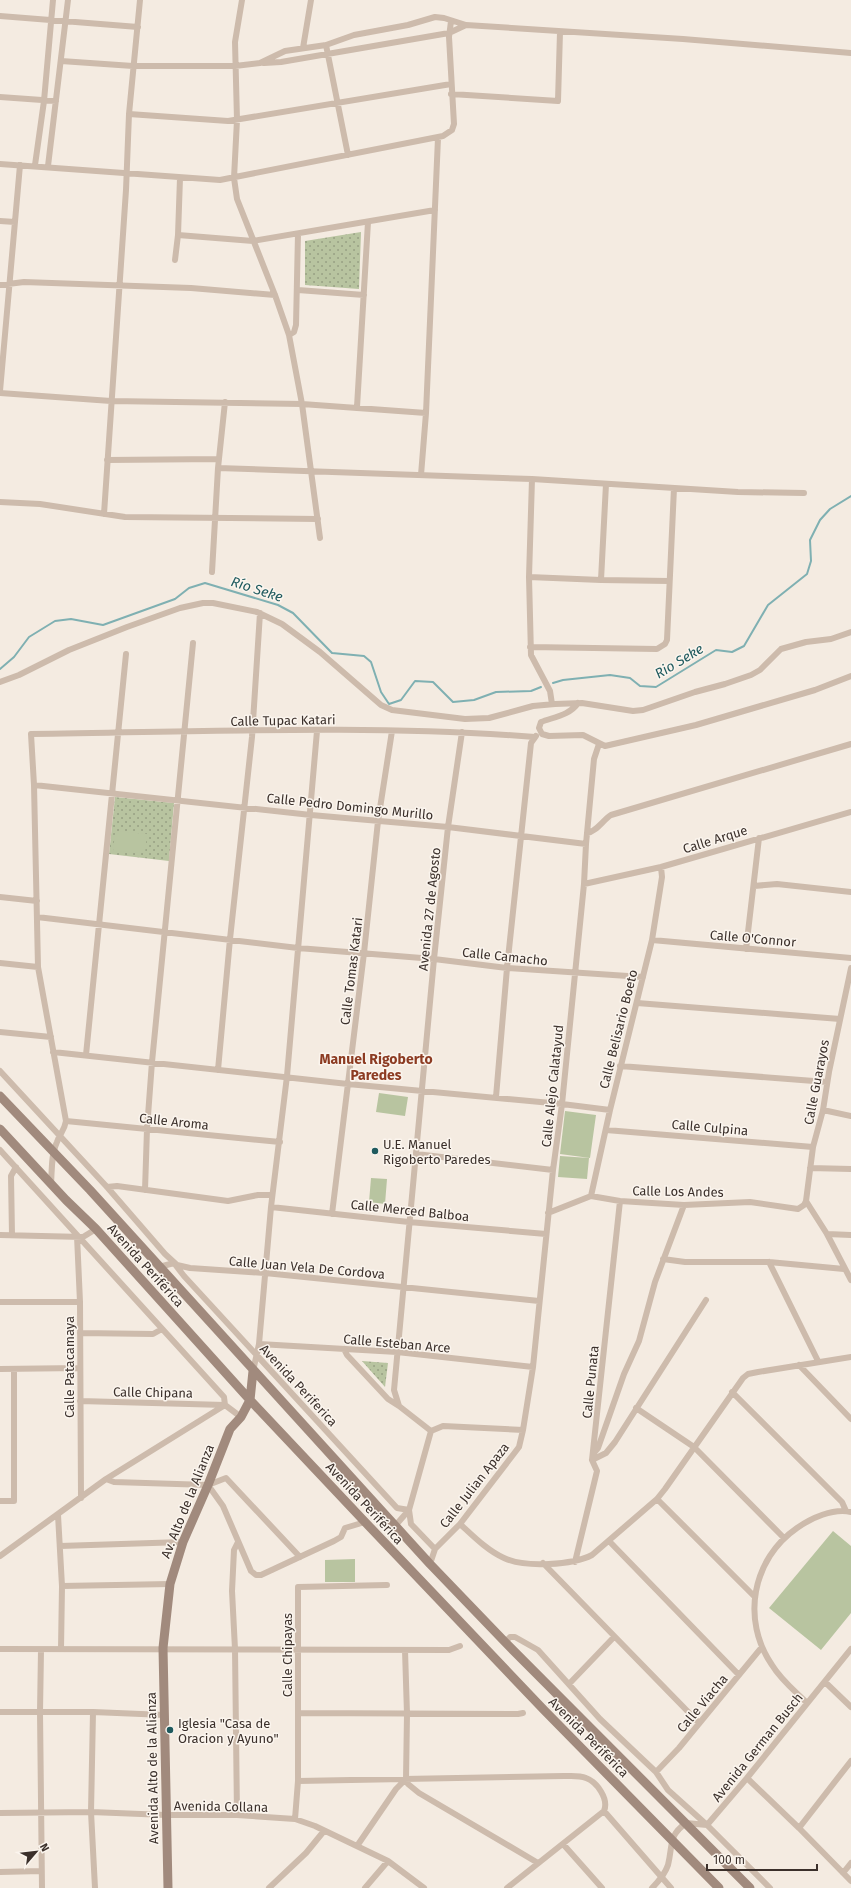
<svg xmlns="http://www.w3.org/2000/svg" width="851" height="1888" viewBox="0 0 851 1888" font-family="'Fira Sans',sans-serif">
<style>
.green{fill:url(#green-dots)}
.pitch{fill:#b8c4a0}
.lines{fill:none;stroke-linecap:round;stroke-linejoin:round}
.stream{stroke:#7fb0b2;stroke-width:2}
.street{stroke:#cdbbac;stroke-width:6}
.secondary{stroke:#a18a7d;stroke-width:9}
.poi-dot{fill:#1f5a5e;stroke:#fbf5ee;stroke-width:1.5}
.labels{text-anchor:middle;stroke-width:3;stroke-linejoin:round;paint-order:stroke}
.street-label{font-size:13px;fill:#3b302b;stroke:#fbf5ee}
.poi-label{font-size:13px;fill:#3b302b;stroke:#fbf5ee;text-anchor:start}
.water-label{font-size:14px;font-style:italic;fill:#1f5a5e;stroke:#fbf5ee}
.neighbourhood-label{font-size:14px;font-weight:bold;fill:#8c3b22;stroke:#fbf5ee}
</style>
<defs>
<pattern id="green-dots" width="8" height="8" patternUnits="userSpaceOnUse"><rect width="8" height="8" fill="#b8c4a0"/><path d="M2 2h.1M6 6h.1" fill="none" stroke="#97a083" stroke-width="1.8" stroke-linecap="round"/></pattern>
</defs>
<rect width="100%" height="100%" fill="#f4ebe1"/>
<path class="green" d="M361 232 359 289 305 285V241Z
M115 797 174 803 169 861 109 854Z
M362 1361 388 1363 385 1387Z"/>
<path class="pitch" d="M117 831 147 834 145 853 113 851 115 833Z
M379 1093 408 1097 405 1116 376 1112Z
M565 1111 596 1115 590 1158 560 1154Z
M560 1156 589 1158 587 1179 558 1177Z
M371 1178 387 1179 385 1204 369 1202Z
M833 1531 851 1546V1613L821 1650 769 1608Z
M355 1559V1582H325V1560Z"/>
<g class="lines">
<path class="stream" d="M0 669 14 657 29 637 55 621 71 619 103 625 175 599 189 588 205 583 278 605 293 613 332 653 364 656 371 662 381 692 389 704 401 700 415 681 433 682 453 702 474 700 496 692 531 691 541 687
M553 683 563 680 610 675 630 678 640 686 656 687 716 650 732 652 744 646 768 605 807 574 811 561 810 540 820 520 830 509 851 496"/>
<path class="street" d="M242 0 235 42 237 120 234 178 237 199 275 295 289 335 302 404 320 538
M0 16 138 27
M326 45 348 155
M303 48 311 0
M61 61 133 66H235L260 63 285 51 326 45 354 35 408 25 435 17 444 18 466 25 683 39 851 53
M264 63 281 62 449 33 466 25
M451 94 558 101 560 32
M0 97 56 101
M129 114 228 121 451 84
M0 164 220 180 443 136 452 130 454 124 449 37 451 21
M35 165 44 101 53 0
M48 166 68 0
M180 178 178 235 253 241 435 210
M0 221 15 222
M175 260 178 235
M0 285 24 282 191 288 275 295
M298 290 364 295
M289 335 294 332 296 325 298 234
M0 391 20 165
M0 393 111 401 302 404 426 413
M357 407 368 222
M107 460 219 459
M218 468 532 479 738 492 804 493
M421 475 426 413 438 138
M532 479 529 577 601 580 669 581
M0 502 40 504 125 517 318 519
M104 514 126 190 129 114 140 0
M212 572 218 468 225 402
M529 577 531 655 550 691 552 704
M601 580 606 484
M530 647 657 649 665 644 667 640 674 488
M0 682 19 675 69 650 127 627 180 608 203 603H213L257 612 282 624 320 652 381 705 392 710 465 719 489 718 533 706 555 704 582 703 633 711 643 710 695 692 725 684 751 675 760 670 781 649 806 642 831 639 851 632
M578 703C570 715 554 717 541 722L539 728 542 734 549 736 583 735 605 746 696 725 815 690 851 676
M34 785 311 815 448 827 586 844
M587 833C596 832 603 820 611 815L851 744
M584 884 661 867 851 812
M754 886 777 884 851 892
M0 897 37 901
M37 917 298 948 434 959 507 968 643 977
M652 940 851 958
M746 949 759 838
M0 963 38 967
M637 1003 840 1019
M0 1032 51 1037
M53 1052 348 1084 562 1104 610 1110
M86 1055 126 654
M620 1066 827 1082
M218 1070 230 939 252 737 260 613
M0 1071 107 1187 165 1254 177 1265 190 1268 265 1273 539 1301
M496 1097 507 968 531 743 536 736
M823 1110 851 1116
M66 1121 280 1142
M606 1130 813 1147
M0 1150 224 1397 225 1405 80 1401
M416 1154 553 1170
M810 1168 851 1169
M51 1184C52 1170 51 1154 57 1142 60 1133 64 1132 66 1121L38 967 34 785 31 734C199 732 368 724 535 737
M107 1187 117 1186 228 1201 258 1195H272
M145 1190 147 1129 152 1062 193 643
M591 1196 610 1110 652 940 662 877 661 867
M806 1201 827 1234 851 1280
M271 1207 409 1222 546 1234
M548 1213 591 1196 620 1201 684 1205 750 1202 798 1209 804 1205 806 1201 813 1147 823 1110 829 1072 851 968
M332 1214 364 953 378 821 392 731
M827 1234 851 1235
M0 1235 83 1237 96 1229
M12 1235 11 1176 16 1167
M77 1236 80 1302 81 1498
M663 1259 685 1262H769L844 1269
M769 1262 818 1361
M159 1267 174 1263 184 1276 397 1508 409 1510 395 1526
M0 1302H80
M80 1333 153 1334 162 1329
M259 1344 397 1352 533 1367
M344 1349 347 1355 388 1399 399 1406
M799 1365 851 1419
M0 1369 79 1368
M253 1371 259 1344 271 1207 287 1076 317 731
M732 1392 842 1502 846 1511
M636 1408 694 1447 784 1538
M431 1431 399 1406 394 1390 434 959 448 827 462 732
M431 1431 443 1426 523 1430
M593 1454 598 1448 624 1374 639 1341 655 1282 684 1205
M592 1460 606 1453 615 1442 706 1300
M106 1479 114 1482 208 1485 226 1478 300 1557
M208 1485 223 1506 251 1571 256 1575H261L334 1541 341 1537 345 1528 365 1522
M657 1499 754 1596
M0 1501H14V1369
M58 1515 62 1586 61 1649
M460 1524C473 1536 488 1551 504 1558 525 1568 573 1565 592 1555L657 1499 665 1489 743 1378 748 1374 758 1372 851 1357
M609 1541 739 1675
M60 1546 183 1542
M435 1549 460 1524 519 1447 523 1430 533 1367 553 1170 562 1104 584 884 586 844 594 759 599 744
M0 1556 106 1479 225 1405 241 1417
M575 1562 597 1471 592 1460 620 1201
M543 1563 699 1723
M430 1564 435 1549 411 1524 409 1510 431 1431
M62 1586 170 1584
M505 1642 510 1637H515L538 1650 600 1719 656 1772 668 1790 707 1825 770 1888
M0 1649 449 1650 460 1646
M41 1650 40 1712 42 1888
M405 1650 407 1714 406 1779 408 1784 419 1793 538 1863
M825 1682 851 1707
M569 1684 614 1637
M807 1703C795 1691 781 1680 772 1665 741 1620 752 1559 797 1528 811 1518 833 1508 851 1512
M0 1712H93L165 1715
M93 1712 91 1812 95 1888
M298 1713 518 1714 523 1713
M656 1772 679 1748 762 1647
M747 1778 799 1828 851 1881
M298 1781 564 1776C571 1776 579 1775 586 1778 597 1782 609 1799 604 1811L507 1888
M604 1811 671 1888
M0 1813 91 1812 166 1815H237L295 1819 315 1826 388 1861 424 1888
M237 1815 235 1649 232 1591 234 1550 238 1542
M295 1819 298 1781V1587L387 1585
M799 1828 851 1761
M563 1844 602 1888
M357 1846 396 1789 406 1779
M0 1872 41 1871
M843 1873 851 1863
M269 1888 306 1853 324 1831
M365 1888 388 1861
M652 1888C659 1881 665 1874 668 1865 673 1845 668 1836 686 1823L707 1825 747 1778 851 1649"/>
<path class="secondary" d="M0 1096 90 1190 430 1564 505 1642 750 1888
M0 1129 66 1200 96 1229 250 1400 365 1522 544 1710 719 1888
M168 1888 163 1648 170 1584 183 1542 208 1485 230 1429 241 1417 250 1400 253 1371"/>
</g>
<g class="poi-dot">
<circle cx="375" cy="1151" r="4"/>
<circle cx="170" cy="1730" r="4"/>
</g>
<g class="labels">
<g class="street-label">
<text transform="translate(283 720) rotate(-1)" y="5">Calle Tupac Katari</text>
<text transform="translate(350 806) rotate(6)" y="5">Calle Pedro Domingo Murillo</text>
<text transform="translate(715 839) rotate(-17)" y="5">Calle Arque</text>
<text transform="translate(429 909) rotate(-84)" y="5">Avenida 27 de Agosto</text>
<text transform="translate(753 938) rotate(5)" y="5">Calle O'Connor</text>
<text transform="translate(505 956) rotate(6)" y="5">Calle Camacho</text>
<text transform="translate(351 971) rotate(-83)" y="5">Calle Tomas Katari</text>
<text transform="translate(618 1029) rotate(-76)" y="5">Calle Belisario Boeto</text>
<text transform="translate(816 1082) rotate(-79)" y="5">Calle Guarayos</text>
<text transform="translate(552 1086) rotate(-84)" y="5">Calle Alejo Calatayud</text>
<text transform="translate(174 1121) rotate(6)" y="5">Calle Aroma</text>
<text transform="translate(710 1127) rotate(5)" y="5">Calle Culpina</text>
<text transform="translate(678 1191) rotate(1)" y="5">Calle Los Andes</text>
<text transform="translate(410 1210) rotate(6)" y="5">Calle Merced Balboa</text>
<text transform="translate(146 1265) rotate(48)" y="5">Avenida Periférica</text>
<text transform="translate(307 1267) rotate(5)" y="5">Calle Juan Vela De Cordova</text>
<text transform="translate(397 1343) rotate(5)" y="5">Calle Esteban Arce</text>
<text transform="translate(69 1367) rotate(-90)" y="5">Calle Patacamaya</text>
<text transform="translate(590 1382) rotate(-84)" y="5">Calle Punata</text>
<text transform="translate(299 1385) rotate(47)" y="5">Avenida Periferica</text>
<text transform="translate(153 1392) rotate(1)" y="5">Calle Chipana</text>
<text transform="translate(474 1485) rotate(-52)" y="5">Calle Julian Apaza</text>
<text transform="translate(187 1501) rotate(-68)" y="5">Av. Alto de la Alianza</text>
<text transform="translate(365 1503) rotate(47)" y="5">Avenida Periférica</text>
<text transform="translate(287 1655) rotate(-90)" y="5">Calle Chipayas</text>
<text transform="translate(702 1703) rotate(-50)" y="5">Calle Viacha</text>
<text transform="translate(589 1737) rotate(45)" y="5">Avenida Periférica</text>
<text transform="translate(757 1747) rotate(-51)" y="5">Avenida German Busch</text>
<text transform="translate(152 1768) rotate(-91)" y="5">Avenida Alto de la Alianza</text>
<text transform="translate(221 1806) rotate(1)" y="5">Avenida Collana</text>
</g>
<g class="poi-label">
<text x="383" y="1149">U.E. Manuel<tspan x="383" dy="15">Rigoberto Paredes</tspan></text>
<text x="178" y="1728">Iglesia "Casa de<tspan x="178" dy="15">Oracion y Ayuno"</tspan></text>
</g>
<g class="water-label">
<text transform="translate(257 589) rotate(18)" y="5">Río Seke</text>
<text transform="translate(679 661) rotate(-31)" y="5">Rio Seke</text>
</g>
<g class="neighbourhood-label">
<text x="376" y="1064">Manuel Rigoberto<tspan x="376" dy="16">Paredes</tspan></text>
</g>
</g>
<g transform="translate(36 1852) rotate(62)" stroke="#fbf5ee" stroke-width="3" paint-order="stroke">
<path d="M0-3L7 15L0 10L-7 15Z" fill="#3b302b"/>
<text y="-6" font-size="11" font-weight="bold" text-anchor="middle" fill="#3b302b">N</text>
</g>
<path d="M707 1864v6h110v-6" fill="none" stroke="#3b302b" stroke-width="2"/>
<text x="713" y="1864" font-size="12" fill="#3b302b" stroke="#fbf5ee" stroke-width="3" paint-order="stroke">100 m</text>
</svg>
